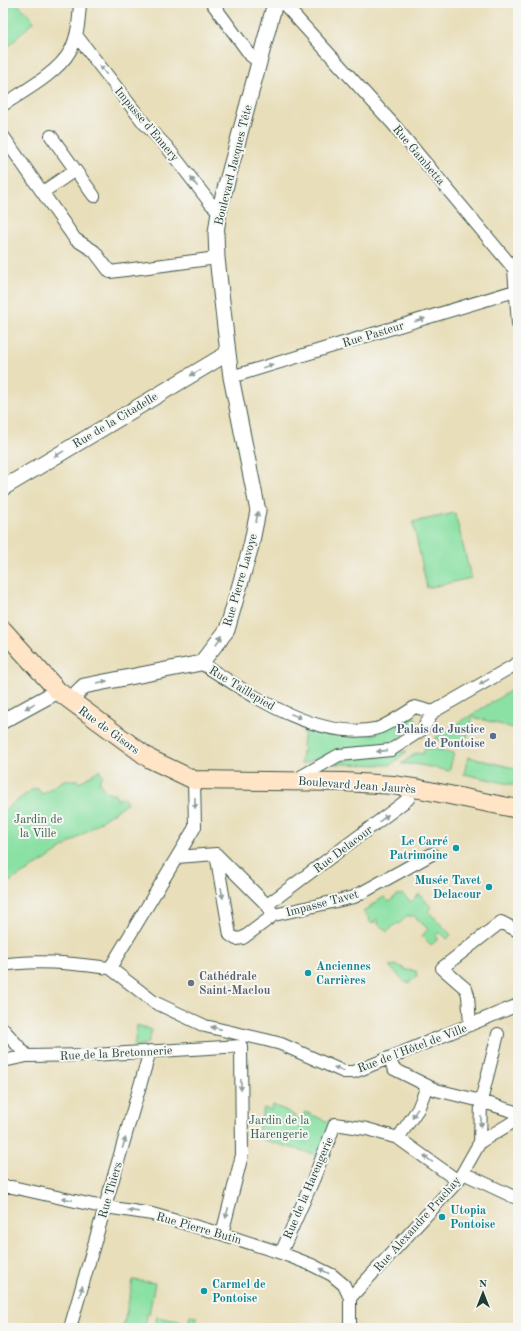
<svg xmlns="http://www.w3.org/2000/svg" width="521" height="1331" viewBox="0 0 521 1331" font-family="'Old Standard TT',serif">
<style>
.green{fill:#8be1a4;stroke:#558f6c}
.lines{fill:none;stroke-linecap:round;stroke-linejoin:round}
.minor-casing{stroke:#3d5548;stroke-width:14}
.tertiary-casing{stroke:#3d5548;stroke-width:17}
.secondary-casing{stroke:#3d5548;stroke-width:20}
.minor{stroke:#fff;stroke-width:12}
.tertiary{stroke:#fff;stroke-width:15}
.secondary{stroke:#ffe4c6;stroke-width:18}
.oneway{fill:#8f9e9a}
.service-dot{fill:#5c6f8a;stroke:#f6f6f2;stroke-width:1.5}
.culture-dot{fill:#0f9aa8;stroke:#f6f6f2;stroke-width:1.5}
.worship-dot{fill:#6b7280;stroke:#f6f6f2;stroke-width:1.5}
.labels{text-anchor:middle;stroke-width:4;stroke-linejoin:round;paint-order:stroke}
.street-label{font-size:12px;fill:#1f3d34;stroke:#f6f6f2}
.service-label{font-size:12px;font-weight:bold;fill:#4e5e75;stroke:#f6f6f2;text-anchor:end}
.park-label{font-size:12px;fill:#355e4a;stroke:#f6f6f2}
.culture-label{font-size:12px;font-weight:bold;fill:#0d838f;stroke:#f6f6f2;text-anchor:start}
.worship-label{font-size:12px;font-weight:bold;fill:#5b616d;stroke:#f6f6f2;text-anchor:start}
</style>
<rect width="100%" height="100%" fill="#f6f6f2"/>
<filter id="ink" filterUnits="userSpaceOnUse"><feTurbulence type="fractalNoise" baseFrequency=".025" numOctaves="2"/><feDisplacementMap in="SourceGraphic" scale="8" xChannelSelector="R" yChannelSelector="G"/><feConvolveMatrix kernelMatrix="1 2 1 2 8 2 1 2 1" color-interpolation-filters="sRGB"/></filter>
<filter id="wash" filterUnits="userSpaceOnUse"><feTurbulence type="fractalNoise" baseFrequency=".012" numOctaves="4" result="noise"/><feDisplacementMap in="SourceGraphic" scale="16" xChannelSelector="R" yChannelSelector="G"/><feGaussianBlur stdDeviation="0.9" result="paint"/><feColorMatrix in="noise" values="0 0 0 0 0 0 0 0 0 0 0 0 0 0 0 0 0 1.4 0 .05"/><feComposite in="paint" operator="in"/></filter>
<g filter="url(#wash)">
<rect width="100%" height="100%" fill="#e8deb9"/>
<path class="green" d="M3 3H17L34 21 3 52Z
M455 513 471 578 427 588 413 522Z
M518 686V708L513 728 473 717 464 746 435 739 436 737Z
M409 717H414L416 719 417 723 414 727 387 747 338 751 301 764 302 751H305V749L302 747 303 738H305L300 724 373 735Z
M425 747 454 753 449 771 415 764H401L416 753 423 754Z
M407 751 391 765 335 764C354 754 385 757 407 751Z
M468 757 518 769V786L464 774Z
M99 770 103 776 100 779V784C104 789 107 795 115 794L118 800 123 797 127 803 47 859 7 883 5 880 3 881V811L33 789 37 788 42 794 64 780H77L79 783Z
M398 894 400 895 402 894 411 902 419 894 431 907 428 911 451 935 447 939 440 932 435 936 438 939 431 945 422 936 428 929 413 915 411 917 408 915 399 924 397 923 387 932 377 923 379 922 377 919 372 924 369 921 370 919 363 912 371 907 370 906 384 897 389 902Z
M398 965 406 970 416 971 417 977 409 983H406L389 966Z
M137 1025 152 1030 148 1043 134 1047Z
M273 1105 287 1111 301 1120 305 1112 331 1123 320 1156 261 1139 262 1133 258 1131 264 1108 271 1110Z
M133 1280 155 1283 149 1314H146L145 1324 155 1325 157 1317 188 1323 190 1316 197 1317 196 1323 200 1324 199 1328H123Z"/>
</g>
<g filter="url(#ink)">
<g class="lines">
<g class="minor-casing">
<path id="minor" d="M212 3 251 56 259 62
M283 3 393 124 514 269 518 324
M76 35 144 123 167 147 211 204 219 211
M3 105C24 91 58 73 70 51 78 37 79 19 80 3
M3 136 75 239 94 251 110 272 217 258
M51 136 94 196
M43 192 75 170
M231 377 518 290
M201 663C250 694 314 740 375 729 383 728 407 712 415 707L433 712 518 663
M295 780 339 755 391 750 423 729 433 712
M177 857 216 854 267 905 274 915 243 938 236 939 230 935 216 854
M267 905 403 803 408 799 412 787
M274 915 354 897 432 854
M3 965C38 959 75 964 110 968
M110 968 154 1002 205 1026 266 1040 281 1044 344 1072H353L362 1069 518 1005
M110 968 195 827 194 780
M470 1025 468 995 466 989 442 968 501 922 518 931
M3 1029 27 1056 93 1055 241 1046 242 1155 222 1234
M389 1059 394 1069 436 1090 481 1101 518 1113
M3 1061 27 1056
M398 1138 418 1109 427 1086
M480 1142 481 1101 498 1034
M463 1173 514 1197 518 1195
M3 1187H12L93 1205 152 1214 222 1234 281 1253 312 1265 332 1275 344 1285 350 1298V1328
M281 1253 314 1178 335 1124 367 1129 398 1138 458 1181
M350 1298 458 1181 480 1142 518 1119
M70 1328 150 1051"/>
</g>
<g class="tertiary-casing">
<path id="tertiary" d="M3 488 228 353
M70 700 84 686 201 663 227 630 251 546 258 511 231 377 228 353 217 258 216 233 219 211 275 3
M3 721 58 691"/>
</g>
<g class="secondary-casing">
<path id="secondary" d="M3 630 58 691 70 700 150 759 194 780 344 782 393 785 420 789 518 809"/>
</g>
<use href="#minor" class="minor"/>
<use href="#tertiary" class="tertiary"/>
<use href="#secondary" class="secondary"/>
</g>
<defs><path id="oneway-solid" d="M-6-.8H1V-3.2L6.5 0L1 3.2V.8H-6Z"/></defs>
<g class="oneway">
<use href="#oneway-solid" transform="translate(103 70) rotate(-128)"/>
<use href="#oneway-solid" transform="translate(194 182) rotate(-127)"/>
<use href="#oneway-solid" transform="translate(420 320) rotate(-17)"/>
<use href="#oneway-solid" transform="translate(268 366) rotate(-17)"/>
<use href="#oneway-solid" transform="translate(195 373) rotate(149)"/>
<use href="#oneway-solid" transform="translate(59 454) rotate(149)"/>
<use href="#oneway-solid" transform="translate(257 517) rotate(-80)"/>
<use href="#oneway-solid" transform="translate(219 640) rotate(-53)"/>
<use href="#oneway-solid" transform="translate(102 682) rotate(-11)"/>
<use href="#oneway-solid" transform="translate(484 682) rotate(150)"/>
<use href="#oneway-solid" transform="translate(30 706) rotate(151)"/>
<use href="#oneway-solid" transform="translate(296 716) rotate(22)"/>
<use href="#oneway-solid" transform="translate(382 751) rotate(174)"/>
<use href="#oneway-solid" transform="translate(195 803) rotate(89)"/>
<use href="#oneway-solid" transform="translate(384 818) rotate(-37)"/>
<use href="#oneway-solid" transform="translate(222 893) rotate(80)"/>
<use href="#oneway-solid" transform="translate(216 1028) rotate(-167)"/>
<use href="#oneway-solid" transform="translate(339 1069) rotate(-160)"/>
<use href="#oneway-solid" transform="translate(241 1085) rotate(89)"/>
<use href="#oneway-solid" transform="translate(415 1113) rotate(122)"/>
<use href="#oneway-solid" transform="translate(481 1122) rotate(91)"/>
<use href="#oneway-solid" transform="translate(124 1143) rotate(-74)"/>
<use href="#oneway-solid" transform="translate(428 1159) rotate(-145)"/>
<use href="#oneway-solid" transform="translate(67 1199) rotate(-168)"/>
<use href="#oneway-solid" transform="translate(133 1211) rotate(-172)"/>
<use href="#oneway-solid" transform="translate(227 1213) rotate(104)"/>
<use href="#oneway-solid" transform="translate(324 1271) rotate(-152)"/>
<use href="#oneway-solid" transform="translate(81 1291) rotate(-74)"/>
</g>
</g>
<circle class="service-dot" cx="493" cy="736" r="4"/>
<g class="culture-dot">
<circle cx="456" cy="848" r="4"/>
<circle cx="489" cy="887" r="4"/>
<circle cx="308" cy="973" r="4"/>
<circle cx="442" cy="1217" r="4"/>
<circle cx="204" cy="1291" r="4"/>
</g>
<circle class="worship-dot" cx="191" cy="983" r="4"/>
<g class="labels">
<g class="street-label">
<text transform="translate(147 124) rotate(50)" y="4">Impasse d'Ennery</text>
<text transform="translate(419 155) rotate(50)" y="4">Rue Gambetta</text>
<text transform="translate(233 165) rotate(-76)" y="4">Boulevard Jacques Tête</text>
<text transform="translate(373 334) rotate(-17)" y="4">Rue Pasteur</text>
<text transform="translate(115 420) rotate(-31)" y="4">Rue de la Citadelle</text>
<text transform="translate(240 580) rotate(-74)" y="4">Rue Pierre Lavoye</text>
<text transform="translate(242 688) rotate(31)" y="4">Rue Taillepied</text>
<text transform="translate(109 730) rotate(36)" y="4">Rue de Gisors</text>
<text transform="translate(357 785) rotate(4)" y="4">Boulevard Jean Jaurès</text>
<text transform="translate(343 849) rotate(-37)" y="4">Rue Delacour</text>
<text transform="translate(322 903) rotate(-15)" y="4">Impasse Tavet</text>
<text transform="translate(412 1048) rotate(-21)" y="4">Rue de l'Hôtel de Ville</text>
<text transform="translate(116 1053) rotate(-3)" y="4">Rue de la Bretonnerie</text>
<text transform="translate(308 1188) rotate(-67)" y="4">Rue de la Harengerie</text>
<text transform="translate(110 1190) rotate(-74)" y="4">Rue Thiers</text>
<text transform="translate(417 1224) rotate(-48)" y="4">Rue Alexandre Prachay</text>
<text transform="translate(199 1228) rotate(16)" y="4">Rue Pierre Butin</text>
</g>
<g class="service-label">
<text x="485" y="733">Palais de Justice<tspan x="485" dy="14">de Pontoise</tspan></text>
</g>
<g class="park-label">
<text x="38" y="823">Jardin de<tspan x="38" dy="14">la Ville</tspan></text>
<text x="279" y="1124">Jardin de la<tspan x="279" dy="14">Harengerie</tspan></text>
</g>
<g class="culture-label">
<text x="448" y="845" text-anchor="end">Le Carré<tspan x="448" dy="14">Patrimoine</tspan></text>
<text x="481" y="884" text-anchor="end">Musée Tavet<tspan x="481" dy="14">Delacour</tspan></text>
<text x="316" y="970">Anciennes<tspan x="316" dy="14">Carrières</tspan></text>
<text x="450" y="1214">Utopia<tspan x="450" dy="14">Pontoise</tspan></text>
<text x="212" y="1288">Carmel de<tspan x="212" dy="14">Pontoise</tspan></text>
</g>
<g class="worship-label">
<text x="199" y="980">Cathédrale<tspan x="199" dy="14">Saint-Maclou</tspan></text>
</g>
</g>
<rect width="521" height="1331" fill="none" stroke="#f6f6f2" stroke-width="16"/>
<g transform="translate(483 1293)" stroke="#f6f6f2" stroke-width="3" paint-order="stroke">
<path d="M0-3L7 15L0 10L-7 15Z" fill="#1f3d34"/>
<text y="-6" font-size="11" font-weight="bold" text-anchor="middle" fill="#1f3d34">N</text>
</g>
</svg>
